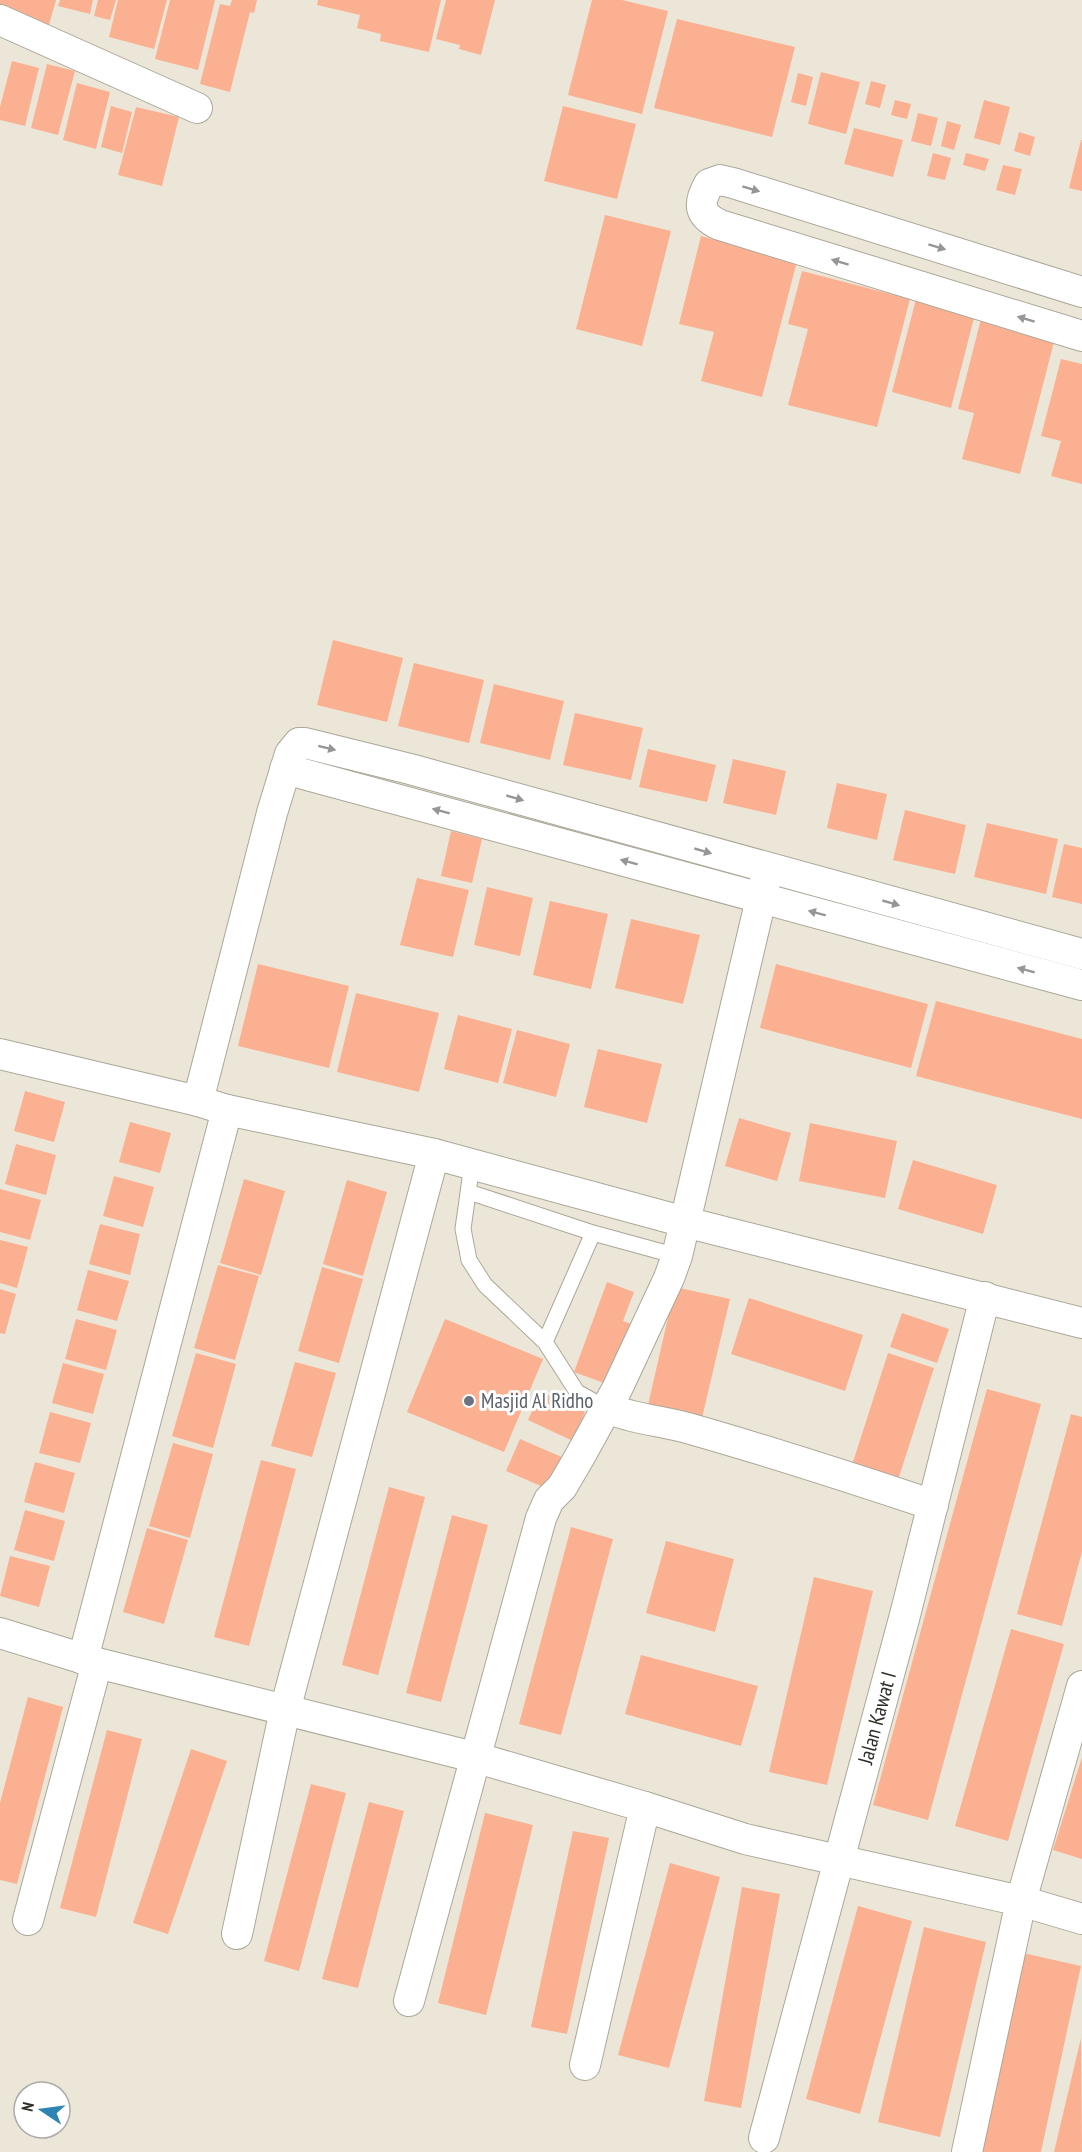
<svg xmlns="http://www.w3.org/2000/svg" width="1082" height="2152" viewBox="0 0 1082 2152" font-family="'PT Sans Narrow',sans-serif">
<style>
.building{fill:#fbb191}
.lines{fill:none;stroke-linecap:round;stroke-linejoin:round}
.service-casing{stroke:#aba799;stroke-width:17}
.minor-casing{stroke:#aba799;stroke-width:32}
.service{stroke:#fff;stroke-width:15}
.minor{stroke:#fff;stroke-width:30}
.oneway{fill:#989694}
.worship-dot{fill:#6b7280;stroke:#fff;stroke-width:2}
.labels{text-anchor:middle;stroke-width:6;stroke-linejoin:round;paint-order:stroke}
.worship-label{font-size:21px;fill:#5b616d;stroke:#fff;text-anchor:start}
.street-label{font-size:21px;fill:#302e28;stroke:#fff}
</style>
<rect width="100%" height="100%" fill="#ebe6d7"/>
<path class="building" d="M0 0H56L49 25 0 13Z
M60 0H93L90 14 58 6Z
M98 0H116L110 20 94 16Z
M118 0H167L154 49 109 37Z
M170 0H215L198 70 155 59Z
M232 0H257L254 13 250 12 230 92 200 84 220 4 230 6Z
M318 0H441L429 52 380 41 381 34 357 28 360 15 317 5Z
M446 0H495L481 55 459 49 460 45 436 39Z
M592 0H622L668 11 642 114 568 95Z
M677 19 795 47 772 137 654 108Z
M12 61 39 68 25 126 0 120V107Z
M47 64 75 71 58 135 31 128Z
M821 72 860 82 846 134 808 124Z
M798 73 813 77 806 106 791 102Z
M871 81 886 85 880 108 865 104Z
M77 83 110 92 96 149 63 140Z
M895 100 911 104 907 119 891 115Z
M984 100 1010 107 1000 145 974 138Z
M111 106 132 112 122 153 101 147Z
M563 106 636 124 617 199 544 181Z
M136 107 179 117 162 186 118 175Z
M918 113 938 118 931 146 911 141Z
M947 121 961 125 954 150 941 146Z
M854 128 903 140 893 177 844 164Z
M1019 132 1035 137 1030 156 1014 151Z
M1081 140H1082V191L1069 188Z
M933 153 951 158 945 180 927 176Z
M966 153 989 159 985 171 963 165Z
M1003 165 1022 169 1015 195 996 190Z
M605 215 671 231 642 346 576 329Z
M701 236 797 261 762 397 701 381 714 332 679 324Z
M802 271 910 299 877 427 788 405 808 329 788 324Z
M916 299 975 314 951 408 892 392Z
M981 319 1055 338 1020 474 962 459 974 413 958 409Z
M1061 359 1082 364V484L1051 476 1061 441 1041 436Z
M333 640 403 658 387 722 317 705Z
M414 663 484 680 469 743 398 726Z
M494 684 564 701 550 760 480 743Z
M575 713 643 728 631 780 563 765Z
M648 749 716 765 707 802 639 787Z
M733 759 786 771 776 815 723 803Z
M837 783 887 794 877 840 827 828Z
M905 810 966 825 955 874 893 860Z
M987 823 1058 839 1046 894 974 877Z
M451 831 482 839 472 883 441 876Z
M1064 844 1082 848V904L1052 897Z
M417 878 469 890 453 957 400 945Z
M487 887 533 898 520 956 474 945Z
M550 901 608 914 591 989 533 975Z
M631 919 700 935 683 1004 615 988Z
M258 964 349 986 329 1068 238 1046Z
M776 964 928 1004 911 1068 760 1028Z
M356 993 439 1013 419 1092 337 1072Z
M936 1001 1082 1039V1119L916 1076Z
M458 1015 512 1029 498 1083 444 1069Z
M517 1030 570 1044 556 1097 503 1083Z
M598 1049 662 1064 647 1123 584 1107Z
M25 1091 65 1102 54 1142 14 1131Z
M739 1118 791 1133 777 1181 725 1166Z
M130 1122 171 1133 160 1173 119 1162Z
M810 1123 897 1141 885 1198 799 1181Z
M16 1144 56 1155 46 1195 5 1184Z
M913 1160 997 1185 983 1234 898 1209Z
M114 1176 154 1187 143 1227 103 1216Z
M244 1179 285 1191 261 1275 220 1263Z
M347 1180 387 1192 363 1276 323 1264Z
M0 1189 41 1200 30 1240 0 1232Z
M100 1224 140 1234 130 1275 89 1264Z
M0 1240 28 1247 17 1288 0 1283Z
M218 1265 259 1276 235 1360 194 1348Z
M322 1267 363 1279 339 1363 298 1351Z
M88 1270 129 1281 117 1321 77 1310Z
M607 1282 634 1292 623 1321 637 1326 615 1387 574 1372Z
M675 1287 730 1299 702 1418 648 1405Z
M0 1289 16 1294 5 1334 0 1333Z
M749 1298 863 1335 845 1391 731 1354Z
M902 1313 949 1329 937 1363 890 1347Z
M76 1319 117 1330 106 1370 65 1359Z
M445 1319 543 1359 504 1452 407 1412Z
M196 1353 236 1364 213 1448 172 1436Z
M888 1353 934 1368 898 1480 852 1465Z
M295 1362 336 1373 312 1457 271 1446Z
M63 1363 104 1374 93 1414 52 1403Z
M987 1389 1041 1404 928 1820 873 1805Z
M541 1392 585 1412 573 1441 528 1420Z
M50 1412 91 1423 80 1463 39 1453Z
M1071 1414 1082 1417V1552L1062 1626 1017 1614Z
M520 1439 564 1458 550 1490 506 1471Z
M173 1443 213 1454 190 1538 149 1526Z
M261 1460 296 1469 249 1646 214 1637Z
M35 1462 75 1473 64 1513 24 1502Z
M389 1487 425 1497 378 1675 342 1665Z
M25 1510 65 1521 54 1561 14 1550Z
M452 1515 488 1525 441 1702 406 1693Z
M571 1527 613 1539 561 1735 519 1724Z
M147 1528 188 1540 164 1624 123 1612Z
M666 1541 734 1559 715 1632 646 1613Z
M10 1556 50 1566 39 1607 0 1596Z
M814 1577 873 1591 827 1785 769 1772Z
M1011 1629 1064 1644 1008 1841 955 1826Z
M641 1655 758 1686 741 1746 625 1714Z
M28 1697 63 1707 17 1884 0 1880V1803Z
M107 1730 142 1739 96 1917 60 1908Z
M191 1749 227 1761 168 1934 133 1923Z
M1082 1757V1859L1053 1850Z
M311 1784 346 1793 299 1971 264 1961Z
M369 1802 404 1811 358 1988 322 1979Z
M485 1813 533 1825 486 2015 438 2003Z
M573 1831 609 1838 567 2034 531 2027Z
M670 1863 720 1877 669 2068 618 2055Z
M742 1887 780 1894 741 2108 704 2101Z
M858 1906 912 1921 860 2114 806 2099Z
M924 1927 986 1942 940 2137 878 2122Z
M1023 1953 1081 1966 1041 2152H980Z
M1081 2038 1082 2152H1054Z"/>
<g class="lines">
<g class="service-casing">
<path id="service" d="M472 1164 463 1229 469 1260 485 1285 545 1342 577 1392 606 1408
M469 1192 593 1233 677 1256
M545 1342 593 1233"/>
</g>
<g class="minor-casing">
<g id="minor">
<path d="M0 20 197 108"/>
<path d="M1082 292 733 183 720 180 709 184C698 203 698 215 720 225L1082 336"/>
<path d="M285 769 1082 985"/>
<path d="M0 1054 198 1101 227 1110 434 1154 685 1222 1082 1323"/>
<path d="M198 1101 272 813 290 754 299 743H305L410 769 1082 954"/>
<path d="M606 1408C633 1419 663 1421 691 1429 772 1452 852 1478 933 1505"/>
<path d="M0 1633 97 1663 474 1757 645 1807 745 1839 1021 1901 1082 1919"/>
<path d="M83 1659 227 1110"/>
<path d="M28 1920 97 1663"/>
<path d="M237 1934 285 1710 434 1154"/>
<path d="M409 2001 541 1518 549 1500 562 1487 579 1458 617 1389 669 1278 677 1256 768 869"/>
<path d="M585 2065 645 1807"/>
<path id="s1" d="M764 2138 905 1615 985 1297"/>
<path d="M967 2152 1021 1901 1082 1686"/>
</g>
</g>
<use href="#service" class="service"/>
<use href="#minor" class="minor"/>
</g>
<defs><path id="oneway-solid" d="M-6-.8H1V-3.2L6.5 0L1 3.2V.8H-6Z" transform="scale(1.5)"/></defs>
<g class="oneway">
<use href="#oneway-solid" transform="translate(751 189) rotate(17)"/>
<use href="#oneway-solid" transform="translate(937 247) rotate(17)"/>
<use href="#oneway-solid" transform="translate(840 262) rotate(-163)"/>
<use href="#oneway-solid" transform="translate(1026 319) rotate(-163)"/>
<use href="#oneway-solid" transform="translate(327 748) rotate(14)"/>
<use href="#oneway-solid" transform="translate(515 798) rotate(16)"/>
<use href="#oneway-solid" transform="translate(441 811) rotate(-165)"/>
<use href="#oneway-solid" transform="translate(703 851) rotate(16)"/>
<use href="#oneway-solid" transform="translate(629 862) rotate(-165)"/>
<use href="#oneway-solid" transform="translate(891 903) rotate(16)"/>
<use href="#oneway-solid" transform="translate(817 913) rotate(-165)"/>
<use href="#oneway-solid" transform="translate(1026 970) rotate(-165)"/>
</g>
<circle class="worship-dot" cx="469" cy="1401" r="6"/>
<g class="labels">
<g class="worship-label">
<text x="481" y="1408">Masjid Al Ridho</text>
</g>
<g class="street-label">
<text dy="7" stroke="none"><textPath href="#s1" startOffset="435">Jalan Kawat I</textPath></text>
</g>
</g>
<g transform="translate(42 2110) rotate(283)"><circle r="28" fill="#ffffff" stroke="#acaba9" stroke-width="1.5"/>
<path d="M0-4.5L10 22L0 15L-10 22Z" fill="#2e85b4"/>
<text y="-9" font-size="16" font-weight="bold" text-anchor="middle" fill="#302e28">N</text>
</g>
</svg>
